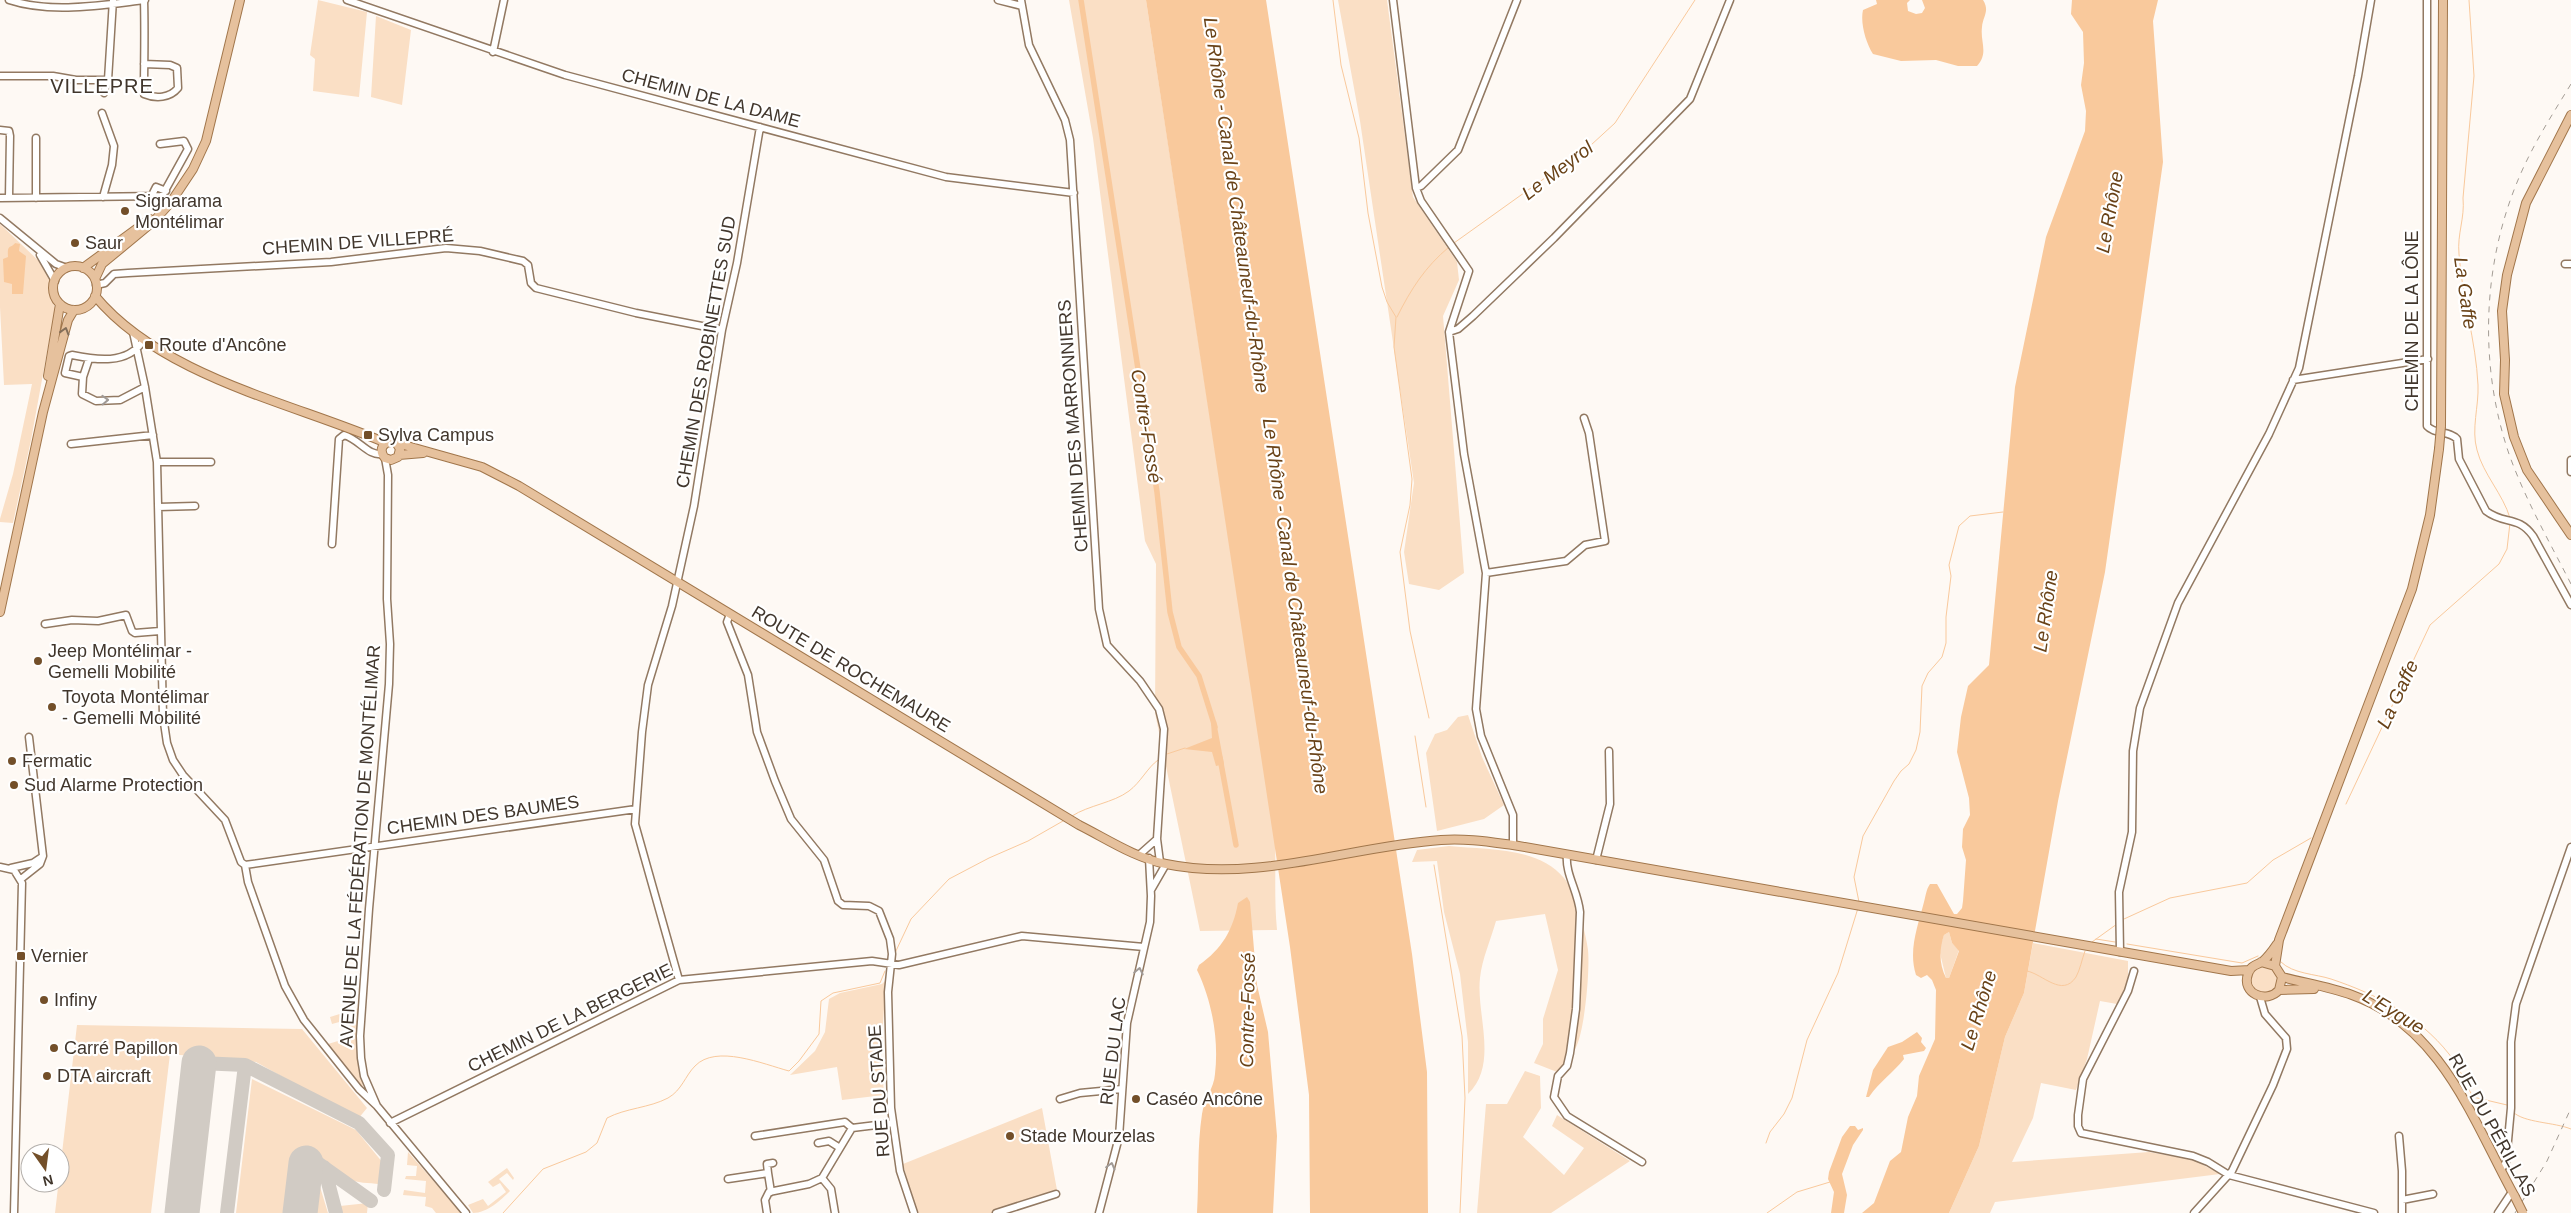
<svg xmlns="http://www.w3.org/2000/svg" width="2571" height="1213" viewBox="0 0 2571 1213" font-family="Arial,sans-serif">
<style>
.green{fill:#fadfc5}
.water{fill:#f9c99c;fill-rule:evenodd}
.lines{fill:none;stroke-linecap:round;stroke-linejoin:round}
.stream{stroke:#f9c99c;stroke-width:1}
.canal{stroke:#f9c99c;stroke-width:5.5}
.taxiway{stroke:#d1cbc4;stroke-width:14}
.runway{stroke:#d1cbc4;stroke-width:35}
.minor-casing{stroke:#927962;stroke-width:9}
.major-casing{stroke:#a1764b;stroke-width:10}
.minor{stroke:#fff;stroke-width:6}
.major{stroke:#e6c19d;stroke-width:8}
.rail{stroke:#a49d95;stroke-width:1;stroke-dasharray:6 6;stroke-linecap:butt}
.major-bridge-casing{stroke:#a1764b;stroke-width:10;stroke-linecap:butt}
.major-bridge{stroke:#e6c19d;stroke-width:8}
.oneway{stroke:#836e59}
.oneway2{stroke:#a09a96}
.poi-dot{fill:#734f29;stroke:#fff;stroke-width:2}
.labels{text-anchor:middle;stroke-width:4.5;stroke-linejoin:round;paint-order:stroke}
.street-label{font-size:18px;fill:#41362c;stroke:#fff}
.poi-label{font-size:18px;fill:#41362c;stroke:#fff;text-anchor:start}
.water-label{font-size:19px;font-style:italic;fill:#694217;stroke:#fff}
.quarter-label{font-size:20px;letter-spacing:1px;fill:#41362c;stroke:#fff}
</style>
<rect width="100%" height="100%" fill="#fef9f4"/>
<path class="green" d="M318 0 367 12 359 97 313 91 315 59 310 55Z
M1069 0H1146L1275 841C1276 871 1274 900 1277 930L1200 931 1155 713 1156 564 1145 541 1093 138Z
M1338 0H1387L1413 197 1457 262 1459 280 1443 316 1464 573 1439 590 1409 584 1404 552 1414 483 1360 121Z
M376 16 411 30 402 105 371 97Z
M0 224 42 264 49 277V293L55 308 31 440 13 523 0 522V519L13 474 32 384 4 385 0 307Z
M1468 715 1482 757 1504 805 1484 819 1437 831 1426 753 1435 734 1447 730 1458 717Z
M1449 846C1485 850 1538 846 1564 878 1575 891 1586 933 1588 950 1590 970 1585 1026 1577 1045 1573 1055 1565 1064 1557 1072L1534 1063 1543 1044V1019L1558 970 1545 914 1496 921C1491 939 1482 959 1480 978 1476 1015 1499 1064 1468 1094V1042L1460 974 1444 912 1437 861 1412 862 1417 850Z
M1949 932 1952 943 1959 950 1949 978H1946L1939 949 1944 935Z
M2033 943 2128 961V982L2117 1004 2100 1001 2087 1059 2076 1090 2041 1083 2033 1118 2012 1162 2149 1152 2194 1160 2220 1174 1995 1202 1990 1213H1949L1979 1146 2005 1037 2024 993Z
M2251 980a13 13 0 1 1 26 0a13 13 0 1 1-26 0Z
M886 980 881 1053 884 1095 842 1100 837 1067 790 1075 815 1051 825 1032 829 999 840 993 882 984Z
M359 1008 356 1044 363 1086 362 1087 328 1044 348 1038 343 1021 332 1024 330 1017Z
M77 1025 302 1029 367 1108 358 1119 256 1062 170 1054 151 1213H55Z
M1525 1071 1540 1076 1541 1108 1523 1137 1564 1175 1584 1148 1552 1126 1557 1115 1630 1161 1551 1213H1477L1486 1104H1507Z
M252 1079 356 1130 383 1163 379 1184C370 1183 356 1183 348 1179 331 1171 320 1155 299 1158L294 1166 289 1213H236Z
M1042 1108 1057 1190 995 1213H916L903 1164Z
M408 1152 460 1211 461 1213H436L432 1208 425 1206 426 1197 403 1195 404 1190 425 1193 426 1181 405 1179 406 1176H416L417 1166 407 1165Z
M507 1168 514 1178 513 1180 507 1173 499 1179 510 1191C501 1200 487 1213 473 1213L468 1205 483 1199 488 1206 506 1192 500 1183 493 1187 488 1182Z
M317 1177 328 1213H308L311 1179Z
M368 1203 367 1213H342L340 1206Z"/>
<path class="water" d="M1146 0H1266L1412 954 1427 1072 1428 1213H1310L1309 1095 1290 947Z
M1876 0H1910L1907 3 1908 11 1916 14 1922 13 1925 8 1922 0H1983C1990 11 1983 16 1982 27 1980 42 1989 53 1977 66H1958L1936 60 1901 61 1873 54C1866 43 1860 23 1863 10L1877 4Z
M2072 0H2158L2153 21 2163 162 2105 572 2058 801 2024 993 2005 1037 1979 1146 1949 1213H1862L1874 1203 1890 1161 1901 1152 1908 1117 1917 1096 1919 1076 1935 1039 1936 990 1932 980 1927 975 1921 978 1916 975C1908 950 1918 926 1924 902 1926 895 1926 890 1930 884H1937L1954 914H1957L1962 908 1963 901 1966 860 1962 847 1963 829 1970 815 1969 798 1957 752 1961 717 1968 686 1989 665 2015 387 2046 237 2085 131 2086 111 2081 85 2084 63 2083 32 2071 14ZM1949 932 1952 943 1959 951 1949 978H1946C1939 964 1939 950 1944 935Z
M15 243 20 244 19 251 26 256 23 294H12V284L4 282 3 259 8 257C7 243 11 249 15 243Z
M1216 721 1224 764 1216 766 1212 752 1184 749 1212 738 1211 722Z
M1247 897 1250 902 1257 985 1268 1032 1277 1136 1273 1213H1197C1199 1180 1197 1147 1202 1114 1204 1100 1214 1088 1215 1074 1219 1039 1212 1001 1197 970L1199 965C1222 949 1233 930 1238 903Z
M1917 1032 1922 1038 1921 1042 1926 1048 1924 1051 1903 1055 1904 1059C1893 1073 1880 1081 1869 1097H1866L1873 1070 1888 1047 1902 1042Z
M1850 1126H1855L1858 1130 1863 1128V1130L1853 1145 1842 1174 1847 1195 1844 1213H1831L1834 1192 1828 1179 1829 1172 1842 1137Z"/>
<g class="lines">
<path class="stream" d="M1333 0 1341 65 1359 138 1368 213 1382 287 1387 302 1396 317 1394 347 1412 479 1410 505 1400 552 1410 631 1429 718
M2469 0 2474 76 2463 198C2465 218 2457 234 2459 254 2462 298 2476 341 2478 385 2479 406 2471 429 2477 450 2483 474 2503 494 2510 518
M1454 243 1591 145 1615 123 1695 0
M1397 317C1411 289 1425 267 1449 247
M1415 736 1426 807
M1167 754 1185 748
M2346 804 2430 625 2499 564 2507 549 2510 523
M1072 816C1089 805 1113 803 1129 791 1141 782 1147 768 1158 760
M1434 865 1462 1036 1465 1098 1460 1213
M1859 902 1854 877 1863 836 1894 781 1901 771 1909 764 1916 750 1920 732 1922 686 1928 673 1942 657 1946 643V617L1951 576 1949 565 1959 526 1970 516 2003 512
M2124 919 2170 898 2247 883 2273 860 2311 838
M2096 939 2115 942
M2092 942 2117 924
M2127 944 2242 963 2258 956
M895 953 911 919 949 879 989 858 1028 841 1063 821
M2281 962C2293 974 2316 974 2331 979 2376 994 2419 1016 2449 1054 2459 1066 2465 1083 2473 1097L2507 1105
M2027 971C2043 974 2062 998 2076 977 2080 970 2082 959 2085 951
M2513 1112C2524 1123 2554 1122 2571 1129
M1766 1143 1770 1132 1784 1114 1792 1098 1807 1040 1838 973 1858 908
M503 1213 543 1169 586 1152 597 1143 607 1118C626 1108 649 1108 668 1098 682 1090 685 1076 695 1066 716 1044 763 1064 789 1071L799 1061 819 1034 821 1001 833 993 880 983 885 971
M1767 1213 1797 1192 1830 1182"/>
<path class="canal" d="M1081 0 1157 492 1170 612 1179 647 1199 676 1215 727
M1220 758 1236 845"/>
<path class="taxiway" d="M199 1063 245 1065 227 1213
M245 1065 359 1123 388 1155 384 1190
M306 1163 310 1161 319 1164 371 1201
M324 1167 336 1213"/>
<path class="runway" d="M182 1213 199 1063
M300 1213 306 1163"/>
<g class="minor-casing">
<path id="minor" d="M9 0C51 14 102 5 145 0
M347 0 565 75 946 177 1074 193
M998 0 1022 6
M1021 0 1029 45 1065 120 1070 140 1099 609 1107 645 1140 681 1159 709 1164 729 1157 839 1160 862
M1393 0 1416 188 1421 201 1469 271 1449 332 1464 454 1486 573 1476 709 1481 736 1513 815V845
M2427 0V426C2435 435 2449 430 2457 439L2459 459 2486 511C2504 525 2518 515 2533 536L2571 605
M493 52 504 0
M144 64 170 65 177 68 178 88C170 98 156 99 144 94 144 63 145 32 144 0
M0 76H53L76 80H108L113 0
M104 93 108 80
M102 113 114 146 112 165 103 197
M0 130 9 131 10 136 9 197
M1416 188 1421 186 1458 150 1517 0
M151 197 156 187 166 191
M0 198 162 196 188 149 184 141 160 144
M36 198V138
M0 218 56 264 67 268
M40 255 55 281
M2565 264H2571
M96 285 105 283 114 274 128 273 331 262 446 248 480 251 523 261 528 265 531 283 536 288 636 313 722 330
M133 332 145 387 157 462 163 716 167 743 173 760 183 775 225 820 241 862 245 865 248 882 285 986 304 1020 359 1089 377 1106
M1449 332 1458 329 1473 316 1554 238 1690 99 1730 0
M89 359 83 377 65 373 69 356 72 355C96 360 127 365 143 341
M83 377 82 394 96 401 120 400 145 387
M2293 380 2428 359
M71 444 153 435
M385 458 388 475 387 599 390 644 389 684 369 909 360 1036 361 1058 364 1076 377 1106 466 1213
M2571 460V472
M157 462H211
M158 507 195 506
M332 544 339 439 344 435C360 440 368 456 382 454
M1486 573 1566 561 1585 545 1605 541 1589 433 1584 418
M730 614 727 622 748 675 757 732 775 781 791 819 824 860 838 901 843 905 869 906 879 911 890 939 892 954 888 992 891 1108 900 1171 914 1213
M45 624 72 620 98 621 126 615 132 631 135 633 160 631
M1139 855 1157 839
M1567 855C1565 874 1578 891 1580 912L1576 1009 1570 1053 1567 1066 1558 1076 1554 1097 1567 1116 1642 1162
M1596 860 1610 804 1609 751
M245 865 636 809
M0 867 14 870 22 883 14 1213
M11 868 33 863 42 857
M21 879 40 864 43 856 29 737
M1151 890 1166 864
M2120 952 2119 892 2132 832 2133 751 2140 708 2178 603 2269 434 2299 368 2358 76 2371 0
M2134 971 2128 991 2083 1079 2078 1115V1126L2081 1133 2193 1156 2208 1162 2229 1175 2374 1213
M679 980 635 824 642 732 648 685 672 606 694 506 722 330 737 263 760 127
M1060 1099 1080 1093 1122 1089
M390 1123 679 980 872 961 899 965 1022 936 1144 947
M755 1136 845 1122 852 1128
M2399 1136 2402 1171V1213
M818 1143 829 1141 840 1148
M2501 1170 2506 1162 2511 1108V1042L2516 1004 2571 847
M768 1173 767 1164 773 1163
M822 1178 831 1189 835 1213
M728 1179 768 1173 771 1192
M2402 1200 2433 1194
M767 1213 765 1200 769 1192 809 1184 822 1178 852 1128 893 1123
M996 1213 1056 1194
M1099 1213 1119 1137 1127 1023 1150 922 1151 896 1149 858
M2194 1213 2232 1171 2273 1085 2287 1049 2286 1038 2265 1014 2260 997
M2498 1213 2512 1192"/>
</g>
<g class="major-casing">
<path id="major" d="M2571 115 2526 203 2507 275 2502 311 2505 360 2504 394 2514 437 2527 470 2571 535
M53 288a22 22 0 1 1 44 0a22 22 0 1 1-44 0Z
M83 268 150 219
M95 279 102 264 154 221 171 202 193 169 206 141 240 0
M95 296C162 377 293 403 386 443
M48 376 60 304
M2441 426 2443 0
M397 444 400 449 398 457 391 460 385 458C378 450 383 441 393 442L482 467 519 486 1079 825C1107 839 1135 858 1166 864 1257 883 1351 846 1441 840 1465 838 1490 842 1513 845L2231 971 2250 970
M399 455 423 453
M0 612 43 412 68 320 74 310
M2261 962 2275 966 2282 977 2279 990C2267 1004 2241 994 2248 974 2250 966 2256 965 2262 962 2268 957 2273 950 2277 944
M2275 966 2279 940 2412 589 2430 515 2439 449
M2282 977C2305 983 2330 987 2352 995 2442 1027 2473 1121 2515 1197
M2279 990 2314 989"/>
</g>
<use href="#minor" class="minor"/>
<use href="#major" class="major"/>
<path class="rail" d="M2571 84C2552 115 2532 146 2518 180 2482 266 2479 366 2509 454 2525 499 2549 541 2571 584
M2515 1213 2547 1161 2571 1108"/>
<g class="major-bridge-casing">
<path id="major-bridge" d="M2439 449 2441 426
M2515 1197 2523 1213"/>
</g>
<use href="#major-bridge" class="major-bridge"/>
</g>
<defs><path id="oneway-chevron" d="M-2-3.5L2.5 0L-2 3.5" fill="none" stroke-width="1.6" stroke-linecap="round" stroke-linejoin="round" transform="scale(1.25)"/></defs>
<use class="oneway" href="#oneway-chevron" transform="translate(65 331) rotate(-73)"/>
<g class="oneway2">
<use href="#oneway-chevron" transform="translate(105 400) rotate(-2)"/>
<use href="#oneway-chevron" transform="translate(1139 971) rotate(-78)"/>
<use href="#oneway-chevron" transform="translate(1111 1166) rotate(-75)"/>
</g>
<g class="poi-dot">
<circle cx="125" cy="211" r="5"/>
<circle cx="75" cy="243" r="5"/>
<rect x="144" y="340" width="10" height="10" rx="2.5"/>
<rect x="363" y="430" width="10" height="10" rx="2.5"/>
<circle cx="38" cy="661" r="5"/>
<circle cx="52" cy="707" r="5"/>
<circle cx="12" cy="761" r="5"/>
<circle cx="14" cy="785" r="5"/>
<rect x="16" y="951" width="10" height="10" rx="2.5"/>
<circle cx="44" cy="1000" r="5"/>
<circle cx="54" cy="1048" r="5"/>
<circle cx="47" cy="1076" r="5"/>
<circle cx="1136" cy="1099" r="5"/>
<circle cx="1010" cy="1136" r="5"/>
</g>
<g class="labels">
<g class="street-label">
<text transform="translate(711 98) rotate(15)" y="6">CHEMIN DE LA DAME</text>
<text transform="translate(358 242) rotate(-4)" y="6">CHEMIN DE VILLEPRÉ</text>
<text transform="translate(2412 321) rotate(-90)" y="6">CHEMIN DE LA LÔNE</text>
<text transform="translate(706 352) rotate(-80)" y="6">CHEMIN DES ROBINETTES SUD</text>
<text transform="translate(1073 426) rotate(-94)" y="6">CHEMIN DES MARRONNIERS</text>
<text transform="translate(851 669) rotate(31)" y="6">ROUTE DE ROCHEMAURE</text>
<text transform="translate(483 815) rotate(-8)" y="6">CHEMIN DES BAUMES</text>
<text transform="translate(360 846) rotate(-86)" y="6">AVENUE DE LA FÉDÉRATION DE MONTÉLIMAR</text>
<text transform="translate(570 1018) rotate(-26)" y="6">CHEMIN DE LA BERGERIE</text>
<text transform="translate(1113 1051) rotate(-83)" y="6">RUE DU LAC</text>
<text transform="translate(879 1091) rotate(-94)" y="6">RUE DU STADE</text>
<text transform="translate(2492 1125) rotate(61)" y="6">RUE DU PÉRILLAS</text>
</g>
<g class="poi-label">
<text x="135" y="207">Signarama<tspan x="135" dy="21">Montélimar</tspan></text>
<text x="85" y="249">Saur</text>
<text x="159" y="351">Route d'Ancône</text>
<text x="378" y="441">Sylva Campus</text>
<text x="48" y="657">Jeep Montélimar -<tspan x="48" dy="21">Gemelli Mobilité</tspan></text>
<text x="62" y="703">Toyota Montélimar<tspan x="62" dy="21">- Gemelli Mobilité</tspan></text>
<text x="22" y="767">Fermatic</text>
<text x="24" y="791">Sud Alarme Protection</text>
<text x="31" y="962">Vernier</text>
<text x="54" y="1006">Infiny</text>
<text x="64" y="1054">Carré Papillon</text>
<text x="57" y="1082">DTA aircraft</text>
<text x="1146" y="1105">Caséo Ancône</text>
<text x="1020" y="1142">Stade Mourzelas</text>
</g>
<g class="water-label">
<text transform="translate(1557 170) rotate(-37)" y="7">Le Meyrol</text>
<text transform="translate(1237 205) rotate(82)" y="7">Le Rhône - Canal de Châteauneuf-du-Rhône</text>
<text transform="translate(2109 212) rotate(-80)" y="7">Le Rhône</text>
<text transform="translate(2466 293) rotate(82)" y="7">La Gaffe</text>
<text transform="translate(1147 426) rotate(81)" y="7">Contre-Fossé</text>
<text transform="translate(1296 606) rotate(82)" y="7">Le Rhône - Canal de Châteauneuf-du-Rhône</text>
<text transform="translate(2045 611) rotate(-82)" y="7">Le Rhône</text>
<text transform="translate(2397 694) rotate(-65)" y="7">La Gaffe</text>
<text transform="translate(1247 1010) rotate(-89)" y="7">Contre-Fossé</text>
<text transform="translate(1978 1010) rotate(-73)" y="7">Le Rhône</text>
<text transform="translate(2394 1011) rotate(31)" y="7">L'Eygue</text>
</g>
<g class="quarter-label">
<text x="102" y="93">VILLEPRE</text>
</g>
</g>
<g transform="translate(45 1168) rotate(166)"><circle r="24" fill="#ffffff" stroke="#b3afab"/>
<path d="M0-4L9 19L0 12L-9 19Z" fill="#734f29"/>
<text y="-8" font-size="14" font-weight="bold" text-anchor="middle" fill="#41362c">N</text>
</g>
</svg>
